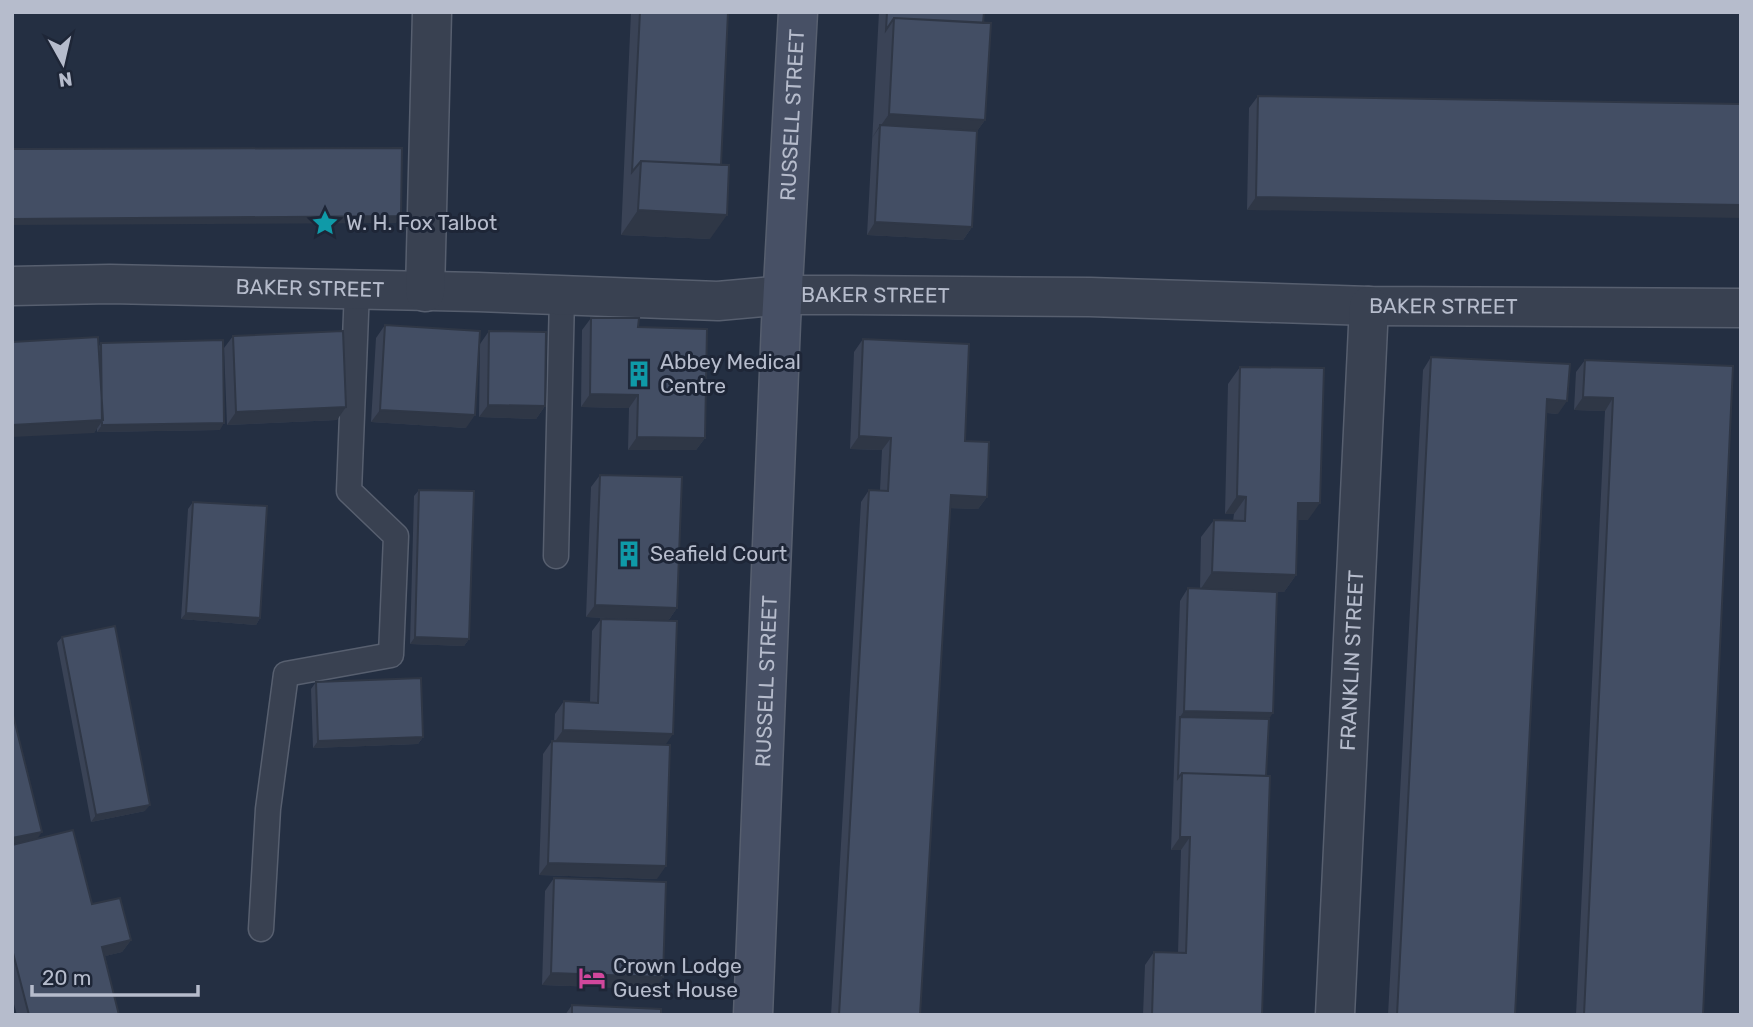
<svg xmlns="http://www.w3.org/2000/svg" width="1753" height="1027" viewBox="0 0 1753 1027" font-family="Rubik,sans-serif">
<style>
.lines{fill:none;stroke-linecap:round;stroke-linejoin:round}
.lane-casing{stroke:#575f6f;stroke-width:27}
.street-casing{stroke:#575f6f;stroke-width:41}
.secondary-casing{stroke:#575f6f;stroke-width:41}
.lane{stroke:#394151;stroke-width:24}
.street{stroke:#394151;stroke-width:38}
.secondary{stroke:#475065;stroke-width:38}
.wall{fill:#3a4356}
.shaded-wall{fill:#2f3746}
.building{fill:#434e64;stroke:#2f3746;stroke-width:2}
.labels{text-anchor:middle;stroke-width:6;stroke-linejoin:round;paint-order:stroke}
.street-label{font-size:21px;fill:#b6bccc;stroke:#1e2637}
.poi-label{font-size:21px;fill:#b6bccc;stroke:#1e2637;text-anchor:start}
</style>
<rect width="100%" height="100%" fill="#242f42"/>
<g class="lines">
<g class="lane-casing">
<path id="lane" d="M556 556 562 296
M261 929 268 809 286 674 391 655 396 536 349 491 357 289"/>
</g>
<g class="street-casing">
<g id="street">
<path id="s1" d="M12 286 110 284 478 292 718 301 784 295H850L1090 297 1369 306 1741 308"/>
<path d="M425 292 432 12"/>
<path id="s2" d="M1335 1015 1369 306"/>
</g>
</g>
<g class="secondary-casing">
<g id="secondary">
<path id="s3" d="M753 1015 781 323 798 12"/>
</g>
</g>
<use href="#lane" class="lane"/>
<use href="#street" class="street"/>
<use href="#secondary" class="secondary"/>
</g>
<path class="wall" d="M631 12H728L710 239 621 235Z
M879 12H984L985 120 977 131 972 227 963 240 867 235Z
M1258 96 1741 104 1247 210 1249 108Z
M591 318 638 327 705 438 696 450H628L629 408 581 407 582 330Z
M385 325 466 428 371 422 376 338Z
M489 331 545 406 536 419 479 417 480 344Z
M233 336 337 420 227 425 224 348Z
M863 339 965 441 987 497 978 509 950 508 920 1015H831L861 502 869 490H880L882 450 850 449 854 352Z
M101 343 220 430 97 432V428L94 433 99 346Z
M1431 357 1558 414 1547 413 1515 1015H1388L1423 370Z
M1585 360 1733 366 1703 1015H1576L1605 411 1574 410 1576 372Z
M1240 367 1308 520H1298L1296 575 1284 592H1273L1266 776 1262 1015H1143L1145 965 1154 952 1178 953 1181 850H1171L1180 601 1188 588 1200 589 1201 537 1214 520 1233 521 1234 514H1225L1228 384Z
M600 475 677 608 668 621 586 617 591 487Z
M419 490 469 639 464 646 410 644 414 496Z
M193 502 260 618 256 625 181 619 188 509Z
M601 619 666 745 657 879 539 875 543 754 552 741H554L555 714 564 701 590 702 592 631Z
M62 637 145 811 91 822 57 643Z
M316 682 423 737 418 744 313 748 311 689Z
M36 839H37L92 904 131 940 122 952 105 956 119 1015H17L12 997V845Z
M554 878 663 977 655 989 542 985 545 891Z
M572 1005 661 1015H565Z"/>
<path class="shaded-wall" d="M889 114 985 120 968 144 880 125 872 138Z
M1256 197 1741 205V218L1247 210Z
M638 210 727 215 710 239 621 235Z
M401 216 396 223 12 225V219Z
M875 222 972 227 963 240 867 235Z
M590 394 638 395 629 408 581 407Z
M1583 397 1613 398 1605 411 1574 410Z
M1547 399 1567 401 1558 414 1538 412Z
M488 405 545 406 536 419 479 417Z
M346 407 337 420 227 425 236 412Z
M380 410 475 415 466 428 371 422Z
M103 420 94 433 12 437V425Z
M224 423 220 430 97 432 102 425Z
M859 436 891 438 882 450 850 449Z
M637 437 705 438 696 450H628Z
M951 495 987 497 978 509 942 508Z
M1237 496 1246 497 1234 514H1225Z
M1298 503H1320L1308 520H1286Z
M1212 572 1296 575 1284 592 1200 590Z
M595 605 677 608 668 621 586 617Z
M186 613 260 618 256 625 181 619Z
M415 637 469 639 464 646 410 644Z
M1184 711 1273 713 1264 726 1180 717Z
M563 730 673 734 664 747 554 743Z
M423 737 418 744 313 748 318 741Z
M150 805 145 811 91 822 96 815Z
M42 832 37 839 12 844V838Z
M1180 837H1190L1181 850H1171Z
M548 863 666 866 657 879 539 875Z
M131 940 122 952 93 959 102 947Z
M551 973 663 977 655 989 542 985Z"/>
<path class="building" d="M640 12H728L721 165 641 161 632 172Z
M887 12H984L983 23 894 18 886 30Z
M894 18 991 23 985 120 889 114Z
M1258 96 1741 104V205L1256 197Z
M880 125 977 131 972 227 875 222Z
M402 148 401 216 12 219V149Z
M641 161 729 165 727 215 638 210Z
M591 318H639L638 327 707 329 705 438 637 437 638 395 590 394Z
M385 325 480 331 475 415 380 410Z
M343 331 346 407 236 412 233 336Z
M489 331 546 332 545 406 488 405Z
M98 337 103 420 12 425V342Z
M863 339 969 344 965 441 989 442 987 497 951 495 920 1015H839L869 490 888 491 891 438 859 436Z
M223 340 224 423 102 425 101 343Z
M1431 357 1570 364 1567 401 1547 399 1515 1015H1397Z
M1585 360 1733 366 1703 1015H1584L1613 398 1583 397Z
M1240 367 1324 368 1320 503H1298L1296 575 1212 572 1214 520 1245 521 1246 497 1237 496Z
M600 475 682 477 677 608 595 605Z
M419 490 474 491 469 639 415 637Z
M193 502 267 506 260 618 186 613Z
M1188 588 1277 592 1273 713 1184 711Z
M601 619 677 621 673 734 563 730 564 701 598 703Z
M115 626 150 805 96 815 62 637Z
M421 678 423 737 318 741 316 682Z
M12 711 42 832 12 838Z
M1180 717 1269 719 1266 776 1182 773 1178 778Z
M552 741 670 745 666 866 548 863Z
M1182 773 1270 776 1262 1015H1152L1154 952 1186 953 1190 837H1180Z
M73 830 92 904 120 898 131 940 102 947 119 1015H29L12 949V845Z
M554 878 666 882 663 977 551 973Z
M572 1005 661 1009V1015H572Z"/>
<defs>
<g id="sight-bare" transform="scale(2.1)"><path d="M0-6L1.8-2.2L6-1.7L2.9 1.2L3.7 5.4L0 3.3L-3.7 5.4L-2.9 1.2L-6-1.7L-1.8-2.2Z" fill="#0f9aa8" stroke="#1e2637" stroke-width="2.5" paint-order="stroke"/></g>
<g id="building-bare" transform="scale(2.1)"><path d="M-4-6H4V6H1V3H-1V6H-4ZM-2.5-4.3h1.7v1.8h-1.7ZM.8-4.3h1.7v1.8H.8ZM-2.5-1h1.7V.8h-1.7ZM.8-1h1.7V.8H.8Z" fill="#0f9aa8" stroke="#1e2637" stroke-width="2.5" paint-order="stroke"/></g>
<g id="hotel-bare" transform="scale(2.1)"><path d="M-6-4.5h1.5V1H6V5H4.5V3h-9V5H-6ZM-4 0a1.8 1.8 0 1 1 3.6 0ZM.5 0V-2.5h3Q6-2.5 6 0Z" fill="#d1479c" stroke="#1e2637" stroke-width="2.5" paint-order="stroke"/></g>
</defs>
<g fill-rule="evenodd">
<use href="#sight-bare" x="325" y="223"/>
<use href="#building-bare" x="639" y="374"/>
<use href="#building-bare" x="629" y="554"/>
<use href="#hotel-bare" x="592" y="978"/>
</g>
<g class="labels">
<g class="street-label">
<text dy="7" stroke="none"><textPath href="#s3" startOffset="901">RUSSELL STREET</textPath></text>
<text dy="7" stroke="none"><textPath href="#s1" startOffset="298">BAKER STREET</textPath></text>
<text dy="7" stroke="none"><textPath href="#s1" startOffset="864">BAKER STREET</textPath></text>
<text dy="7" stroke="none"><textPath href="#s1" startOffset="1432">BAKER STREET</textPath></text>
<text dy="7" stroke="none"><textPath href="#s2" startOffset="355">FRANKLIN STREET</textPath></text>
<text dy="7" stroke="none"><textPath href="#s3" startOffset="334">RUSSELL STREET</textPath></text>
</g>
<g class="poi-label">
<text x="346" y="230">W. H. Fox Talbot</text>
<text x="660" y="369">Abbey Medical<tspan x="660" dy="24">Centre</tspan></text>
<text x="650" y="561">Seafield Court</text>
<text x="613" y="973">Crown Lodge<tspan x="613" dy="24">Guest House</tspan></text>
</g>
</g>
<rect width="1753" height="1027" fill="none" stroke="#b6bccc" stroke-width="28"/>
<g transform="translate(63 63) rotate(172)" stroke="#1e2637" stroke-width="5" paint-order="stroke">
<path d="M0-5L12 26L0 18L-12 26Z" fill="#b6bccc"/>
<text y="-10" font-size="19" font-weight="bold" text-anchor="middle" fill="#b6bccc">N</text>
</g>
<path d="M32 985v10h166v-10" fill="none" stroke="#b6bccc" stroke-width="3.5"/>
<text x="42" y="985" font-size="21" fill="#b6bccc" stroke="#1e2637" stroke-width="5" paint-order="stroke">20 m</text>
</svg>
